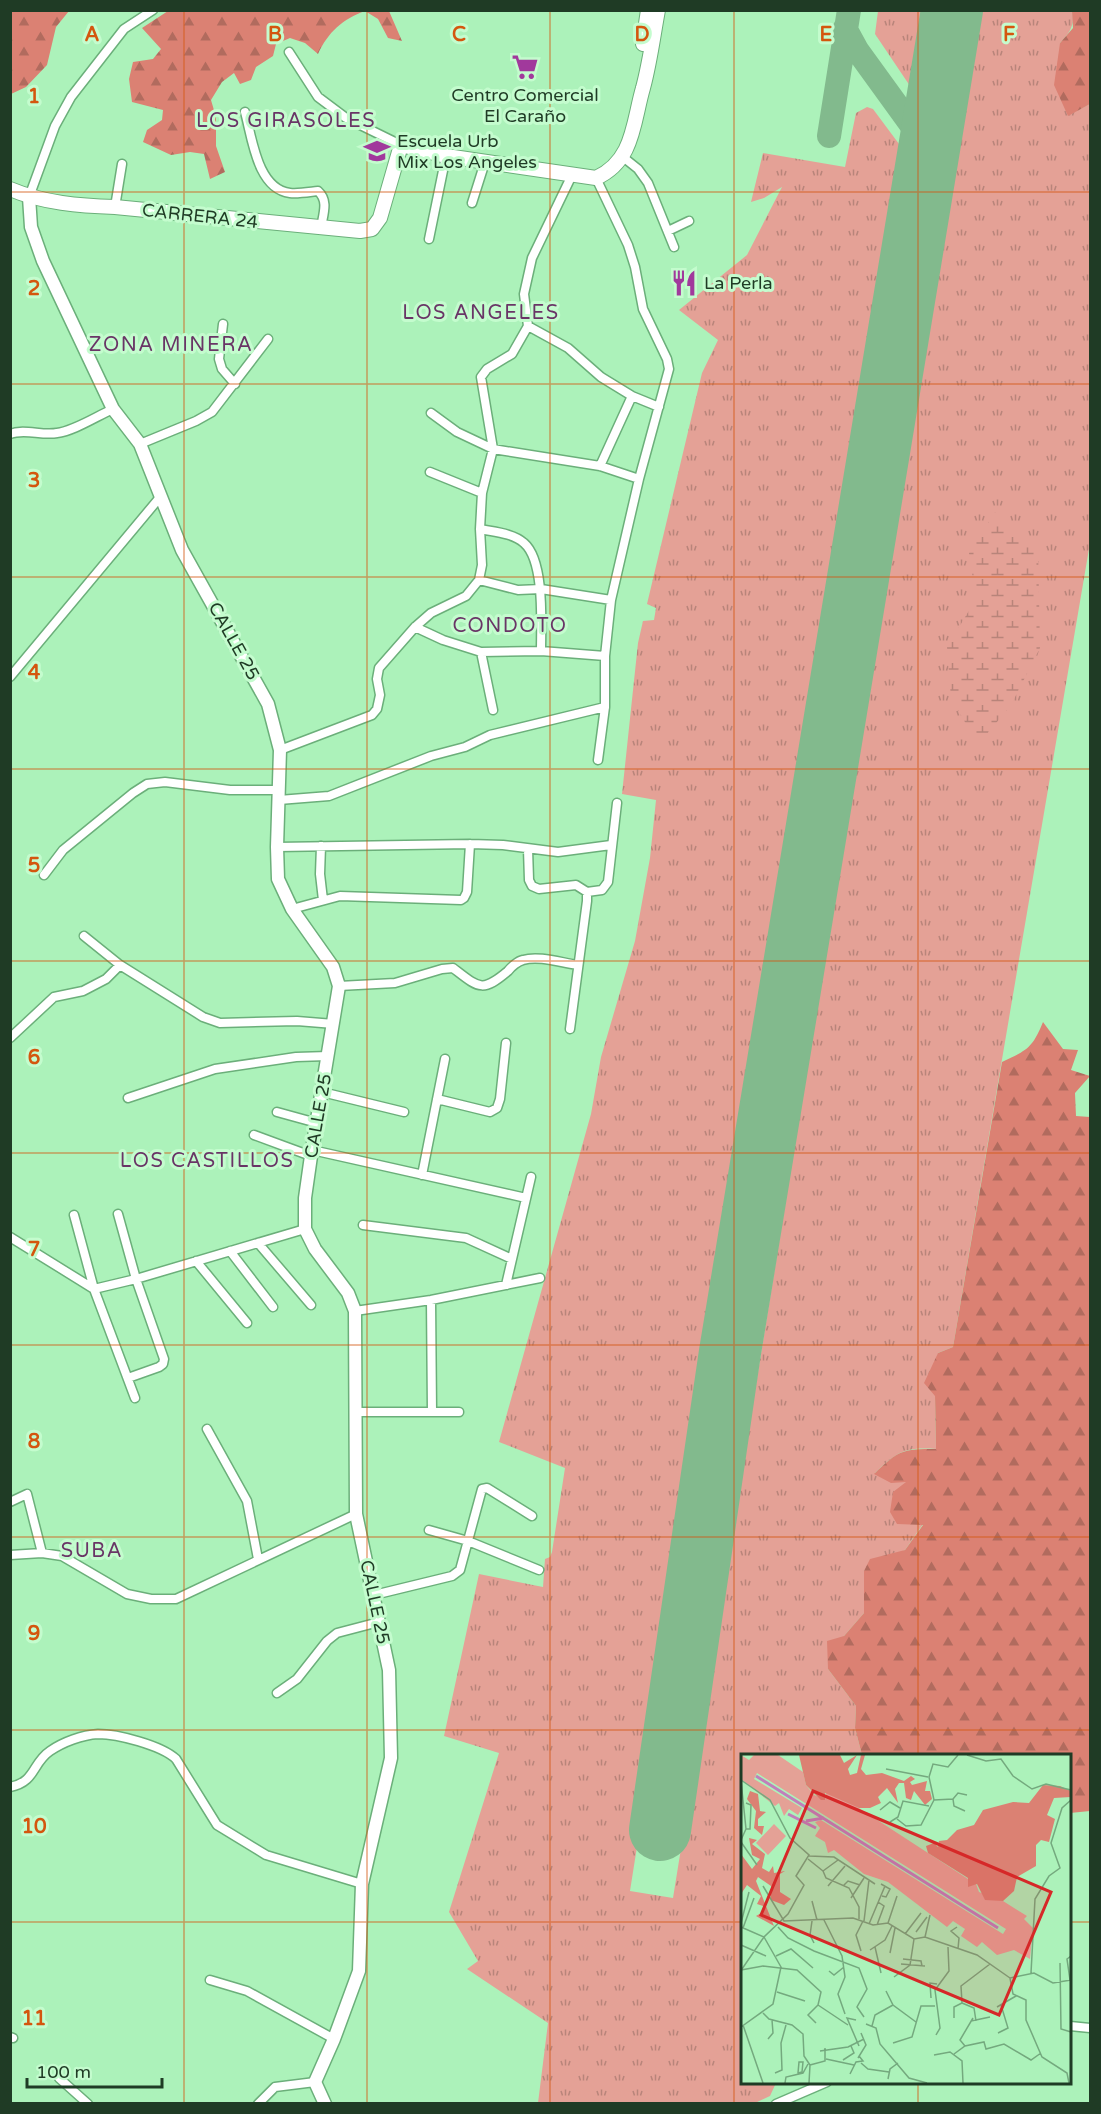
<svg xmlns="http://www.w3.org/2000/svg" width="1101" height="2114" viewBox="0 0 1101 2114" font-family="'Varela Round',sans-serif">
<style>
.grass{fill:url(#grass-tufts)}
.forest{fill:url(#forest-firs)}
.wetland{fill:url(#wetland-marsh)}
.lines{fill:none;stroke-linecap:round;stroke-linejoin:round}
.taxiway{stroke:#82ba8d;stroke-width:24}
.runway{stroke:#82ba8d;stroke-width:62}
.street-casing{stroke:#6baf7a;stroke-width:11}
.secondary-casing{stroke:#6baf7a;stroke-width:15}
.primary-casing{stroke:#6baf7a;stroke-width:16}
.street{stroke:#fff;stroke-width:8}
.secondary{stroke:#fff;stroke-width:12}
.primary{stroke:#fff;stroke-width:14}
.grid{fill:none;stroke:#d4560e;stroke-width:1.5;stroke-opacity:0.55}
.labels{text-anchor:middle;stroke-width:6;stroke-linejoin:round;paint-order:stroke}
.poi-label{font-size:18px;fill:#1f3b25;stroke:#c4fcce;text-anchor:start}
.street-label{font-size:18px;fill:#1f3b25;stroke:#c4fcce}
.neighbourhood-label{font-size:20px;letter-spacing:1.5px;fill:#693566;stroke:#c4fcce}
.inset-river{fill:none;stroke:#c07fbb;stroke-width:3}
.inset-road{fill:none;stroke:#74a97e;stroke-width:1.5}
.view{fill:#d62828;fill-opacity:0.15;stroke:#d62828;stroke-width:3}
.inset-edge{fill:none;stroke:#1f3b25;stroke-width:3}
.grid-label{font-size:20px;text-anchor:middle;font-weight:bold;fill:#d4560e;stroke:#c4fcce;stroke-width:6;stroke-linejoin:round;paint-order:stroke}
</style>
<defs>
<pattern id="grass-tufts" width="24" height="20" patternUnits="userSpaceOnUse" patternTransform="scale(1.5)"><rect width="24" height="20" fill="#e4a196"/><path d="M3 7l-1-3M5 7V3M7 7l1-3M15 17l-1-3M17 17v-4M19 17l1-3" fill="none" stroke="#b8847a"/></pattern>
<pattern id="forest-firs" width="22" height="20" patternUnits="userSpaceOnUse" patternTransform="scale(1.5)"><rect width="22" height="20" fill="#db8173"/><path d="M5 1l3.5 6h-7zM16 11l3.5 6h-7z" fill="#b16b5e"/></pattern>
<pattern id="wetland-marsh" width="20" height="14" patternUnits="userSpaceOnUse" patternTransform="scale(1.5)"><rect width="20" height="14" fill="#e4a196"/><path d="M1 5h8M5 5V1M11 12h8M15 12V8" fill="none" stroke="#b8847a"/></pattern>
</defs>
<rect width="100%" height="100%" fill="#acf2ba"/>
<path class="grass" d="M878 11H923L910 86 875 34Z
M978 11H1072C1075 26 1070 32 1060 43L1068 115 1090 104V543L953 1347 938 1353 935 1396 936 1449C904 1447 897 1452 875 1473L907 1482 923 1524 905 1550 864 1571V1613L844 1636 828 1669 856 1706 855 1728 862 1755 742 1756V2082L776 2083 770 2096 753 2104 538 2103 548 2023 467 1969 478 1961 449 1912 499 1753 444 1736 479 1574 543 1587 545 1559 550 1557 552 1552 565 1468 499 1442 591 1114 601 1057 635 941 650 858 656 800 622 794 638 643 643 621 654 620 656 608 647 604 702 373 718 340 679 310 747 255 782 187 764 198 751 202 763 153 845 167 856 113 867 107 873 109 905 152 630 1891 673 1898Z"/>
<path class="forest" d="M10 11H69L56 27 47 65 26 87 11 94Z
M168 11H389L402 41 388 38 378 19 365 11C343 19 328 32 318 54L305 43 290 38 276 44 273 56 256 67 251 80 240 84 234 73 222 82 211 100 216 117V146L225 172 210 179 204 154 190 152 171 155 143 142 147 130 162 120 163 110 132 102 129 79 133 62 153 59 161 49 142 28Z
M1072 11H1090V104L1068 116 1054 85 1060 43 1073 28Z
M1043 1022 1063 1049 1078 1050 1071 1070 1090 1076 1075 1093 1076 1116 1090 1117V1811L1070 1813V1756L862 1755 855 1728 856 1706 828 1669 827 1641 844 1636 864 1613V1571L870 1559 905 1550 923 1525 897 1524 890 1512 893 1492 906 1482 891 1483 874 1474C899 1450 902 1449 936 1449L935 1396 924 1383 938 1353 953 1347 1002 1062C1027 1050 1032 1049 1043 1022Z"/>
<path class="wetland" d="M995 512 1021 541 1038 546 1040 648 1011 705 982 740 969 729 951 698 947 647 976 599 969 553Z"/>
<g class="lines">
<path class="taxiway" d="M952 10V11
M845 28 857 50 920 137 925 149 927 166
M902 112C918 121 930 111 938 97
M829 136 849 10"/>
<path class="runway" d="M660 1830 730 1352 952 10"/>
<g class="street-casing">
<path id="street" d="M289 52 318 97 346 118 401 145
M245 112C252 137 257 189 290 193 298 194 309 192 318 191 329 201 323 214 321 228
M623 157 638 169 648 183 674 247
M596 178 628 245 635 267 643 309 667 359 669 369 639 479 611 600 605 656V707L598 760
M29 197 55 126 71 97 124 29 153 10
M472 203 485 162
M115 207 122 164
M668 231 689 221
M429 239 446 156
M223 324 219 359 222 369 235 384
M528 326 524 294 532 258 572 175
M528 326 568 348 601 377 632 396 659 407
M431 413 457 432 493 449 600 466 639 479
M10 434C24 428 42 436 57 433 74 431 97 416 113 409
M140 444 196 421 212 412 268 339
M600 466 632 396
M430 472 482 493
M480 529C494 532 513 533 524 543 545 561 541 624 541 651
M479 580 518 590 541 589 611 600
M415 627 443 640 481 652 541 651 605 656
M481 652 493 710
M10 677 161 496
M280 750 372 715 377 709 380 695 377 679 379 668 415 627 431 613 466 596 479 580 482 565 480 529 482 493 493 449 481 377 487 369 512 354 528 326
M279 800 329 796 431 756 465 747 490 735 605 707
M321 846 320 874 323 900
M277 847 470 844 503 845 558 852 611 845
M528 849 529 880 532 886 539 889 576 885 587 892 602 890 608 882 617 803
M44 875 63 850 133 793 147 784 165 782 230 790H280
M292 909 340 896 461 900 464 898 467 892 470 844
M84 936 120 965 203 1017 220 1023 297 1021 334 1024
M339 986 395 983 442 969 453 968C479 988 482 993 508 971 511 967 518 961 523 960 539 955 562 963 578 965
M570 1029 587 901V892
M10 1038 54 997 83 991 106 979 120 965
M322 1092 404 1112
M128 1098 215 1069 296 1057 328 1056
M437 1099 490 1112 497 1108 500 1099 506 1043
M277 1112 317 1123
M254 1135 311 1156
M312 1150 526 1198
M422 1175 445 1059
M118 1214 136 1279 164 1359 163 1364 159 1367 128 1378
M74 1215 94 1289 135 1398
M363 1225 466 1238 512 1259
M10 1237 94 1289 136 1279 305 1229
M258 1243 311 1305
M230 1251 273 1307
M196 1261 247 1323
M506 1285 531 1177
M431 1300 432 1412
M355 1311 431 1300 540 1278
M356 1412H459
M207 1429 247 1501 258 1559
M10 1502 27 1494 42 1553
M429 1530 468 1541 539 1570
M10 1555 42 1553 62 1556 127 1594 151 1599H176L356 1514
M374 1595 452 1576 460 1570 482 1489 487 1488 532 1516
M277 1693 297 1679 327 1641 337 1633 379 1622
M10 1787C36 1782 32 1763 50 1751 63 1742 82 1735 98 1734 117 1734 161 1745 176 1759L217 1825 266 1855 362 1884
M210 1980 247 1991 334 2039
M1070 2026 1090 2028
M10 2037 13 2038
M59 2078 88 2104
M258 2104 275 2087 315 2082
M776 2104 827 2082"/>
</g>
<g class="secondary-casing">
<path id="secondary" d="M29 197 31 227 43 261 113 409 140 444 182 550 268 704 280 750 277 847 278 879 292 909 333 967 339 986 311 1156 305 1198V1229L315 1249 348 1293 355 1311 356 1514 389 1670 391 1758 362 1884 359 1971 334 2039 315 2082 325 2104"/>
</g>
<g class="primary-casing">
<path id="primary" d="M643 44 648 10
M10 189C43 203 80 206 115 207L360 231 372 229 380 218 401 145 446 156 596 178C634 161 633 122 643 88 650 62 653 37 658 10"/>
</g>
<use href="#street" class="street"/>
<use href="#secondary" class="secondary"/>
<use href="#primary" class="primary"/>
</g>
<path class="grid" d="M184 10V2104M367 10V2104M550 10V2104M734 10V2104M918 10V1756M10 192H1090M10 384H1090M10 577H1090M10 769H1090M10 961H1090M10 1153H1090M10 1345H1090M10 1537H1090M10 1730H1090M10 1922H742M1070 1922H1090M918 2082V2104"/>
<defs>
<g id="supermarket-bare" transform="scale(2.07)"><path d="M-6-5.5h2.5l.6 2H6L4.5 2H-2.5L-4.4-4H-6ZM-1.5 3.2a1.3 1.3 0 1 0 .1 0ZM3 3.2a1.3 1.3 0 1 0 .1 0Z" fill="#a1399c" stroke="#c4fcce" stroke-width="2.5" paint-order="stroke"/></g>
<g id="school-bare" transform="scale(2.07)"><path d="M0-5L7-2L0 1L-7-2ZM-4 1L0 2.5L4 1V4Q0 6-4 4Z" fill="#a1399c" stroke="#c4fcce" stroke-width="2.5" paint-order="stroke"/></g>
<g id="restaurant-bare" transform="scale(2.07)"><path d="M-5-6h1v4h1v-4h1v4h1v-4h1v5L-1.5 .5V6h-2V.5L-5-1ZM5-6V6H3V1.5H1.5Q1.5-4 5-6Z" fill="#a1399c" stroke="#c4fcce" stroke-width="2.5" paint-order="stroke"/></g>
</defs>
<g fill-rule="evenodd">
<use href="#supermarket-bare" x="525" y="67"/>
<use href="#school-bare" x="377" y="151"/>
<use href="#restaurant-bare" x="684" y="283"/>
</g>
<g class="labels">
<g class="poi-label">
<text x="525" y="101" text-anchor="middle">Centro Comercial<tspan x="525" dy="21">El Caraño</tspan></text>
<text x="397" y="147">Escuela Urb<tspan x="397" dy="21">Mix Los Angeles</tspan></text>
<text x="704" y="289">La Perla</text>
</g>
<g class="street-label">
<text transform="translate(200 216) rotate(6)" y="6">CARRERA 24</text>
<text transform="translate(234 641) rotate(61)" y="6">CALLE 25</text>
<text transform="translate(318 1116) rotate(-80)" y="6">CALLE 25</text>
<text transform="translate(375 1602) rotate(78)" y="6">CALLE 25</text>
</g>
<g class="neighbourhood-label">
<text x="286" y="127">LOS GIRASOLES</text>
<text x="481" y="319">LOS ANGELES</text>
<text x="171" y="351">ZONA MINERA</text>
<text x="510" y="632">CONDOTO</text>
<text x="207" y="1167">LOS CASTILLOS</text>
<text x="92" y="1557">SUBA</text>
</g>
</g>
<g transform="translate(741 1754)">
<rect width="330" height="330" fill="#acf2ba"/>
<path d="M0 1 8 6 13 1H37L62 18 65 31 73 41 84 46 85 39 104 45 227 125V132L235 130 238 138 262 147 286 162 283 165 292 174 289 205 273 196 256 201 241 188 236 193 220 182 224 175 212 167 206 173 147 128 123 120 93 96 87 99 84 88 74 82 79 74 74 68 80 66 262 180 265 175 16 19 13 25 61 54 57 61 48 55 43 62 38 49 34 52 0 25ZM33 70 45 82 27 101 15 89Z" fill="#e4a196"/>
<path d="M58 1H99L103 9 116 1 107 15 109 21 116 19 120 1H124L120 15 125 21 141 19 163 27 170 22 174 25 169 28 171 31 186 27 184 37H189L191 45 184 51 173 37 170 46 165 44 163 29H158L154 35 157 49 146 34 137 43 140 49 129 54H118L84 39V46H80L65 31ZM302 31 319 32 330 37V43L313 44 306 61 314 65 308 88 300 86 295 91V112L276 123 273 137 262 147 244 146 236 130 227 133V124L187 99 185 92 193 89 197 93 198 87 206 86 216 76 233 71 242 56 272 48 288 49ZM9 37 17 40 19 57 25 58 17 65V72H23L21 81 13 74 15 57 6 45ZM8 84 16 86 11 90 24 100 21 114 28 118 32 112 33 119 44 117 39 120V138L50 145 43 151 30 146V132L17 123 15 127 33 172 15 162 22 158V152L16 150 20 142 6 131 0 140V100L11 115 19 105 11 101Z" fill="#db8173"/>
<path d="M131 70 142 75 150 85 144 87 128 78 125 73Z" fill="#e4a196"/>
<path class="inset-river" d="M15 22 257 174M47 60 75 74M65 67 83 64"/>
<path class="inset-road" d="M226 1 245 7 260 5 272 22 291 35 305 30 330 36M145 15 187 23M0 26 29 46 49 84 68 101 55 122 63 131 47 160 23 183 40 213 32 250 0 273M0 27 5 75 0 86M212 45 213 52 224 57M193 46 212 45 217 39 226 41M5 49 10 51 9 75H5M139 56 149 48 159 54M156 65 165 72 180 71 193 46 188 23 192 10 207 13 217 1M149 68 157 63 162 47 188 52M0 88 16 111M68 102 93 103 134 130M67 105 82 117M82 117 85 124 108 134 118 153V165M82 117 97 106M140 130 149 135 145 143 141 142M22 132 43 167 112 164 132 171 147 169 173 185 184 183 236 201 269 224M87 132 104 112M102 132 107 127 119 131M110 144 123 124M71 147 76 166M83 166 101 202 104 223 97 240 104 260M71 167 69 181 73 189M123 167 128 126M0 169 8 138M147 169 156 142M128 170 144 132M136 171 143 152 137 148M0 173 23 183 1 215M37 173 47 184 73 197 118 214 126 235 116 253 123 263M216 173 210 177 218 184 217 195M2 174 13 144M175 178 186 163M164 180 180 159M184 183 189 161M0 191 25 202M134 193 140 219M129 196 144 186 151 172M120 197 115 181 122 167M149 199 154 174M35 202 50 195 72 214M162 205 180 207 181 212M319 209 320 275 330 278M160 210 184 212M0 216 22 212 56 216 80 238 77 251M88 217 93 221 103 213M290 219 294 145 308 122 319 114 310 89 321 54 330 46M153 223 169 211 173 185M269 224 272 240 285 246V266L301 303 326 319 328 329M269 224 293 219 312 229 330 226M329 226 326 205 330 202M145 237 152 251 175 268M36 238 64 247M190 244 189 229 196 230M221 249 233 254 235 267M77 251 107 271M256 253 275 242M22 259 28 265 51 271 62 280 63 302 69 311 68 329M213 264V253L221 249 220 232 249 210M115 266 106 264 118 292M230 267 249 263M75 269 67 261 77 251M125 270 135 274 139 290 168 324 186 329M2 271 22 329M131 272 134 261 152 251M257 279 267 274 260 251M195 281 199 274 194 236 208 217 207 193M27 285 32 279 31 266M152 289 171 283 180 252H194M224 292 219 286 232 264M79 297 107 293 123 285M213 300 224 292 243 288 245 295 263 290 290 306 300 299M193 301 209 298 221 307 222 329M117 304 125 291 120 279M85 305 113 311M102 306 113 299 110 292M120 309 127 315 148 318M69 311 84 307V294M34 319 41 316 40 289 45 271M57 319 61 318 62 308H58L57 319 60 320M109 320 115 308 122 307 118 302M147 325 149 315 157 309M44 329 45 323 62 319 67 310"/>
<path class="view" d="M72 37 310 138 258 261 20 161Z"/>
<rect width="330" height="330" class="inset-edge"/>
</g>
<g class="grid-label">
<text x="92" y="41">A</text>
<text x="275" y="41">B</text>
<text x="459" y="41">C</text>
<text x="642" y="41">D</text>
<text x="826" y="41">E</text>
<text x="1009" y="41">F</text>
<text x="34" y="103">1</text>
<text x="34" y="295">2</text>
<text x="34" y="487">3</text>
<text x="34" y="679">4</text>
<text x="34" y="872">5</text>
<text x="34" y="1064">6</text>
<text x="34" y="1256">7</text>
<text x="34" y="1448">8</text>
<text x="34" y="1640">9</text>
<text x="34" y="1833">10</text>
<text x="34" y="2025">11</text>
</g>
<rect width="1101" height="2114" fill="none" stroke="#1f3b25" stroke-width="24"/>
<path d="M27 2078v9h135v-9" fill="none" stroke="#1f3b25" stroke-width="3"/>
<text x="36" y="2078" font-size="18" fill="#1f3b25" stroke="#c4fcce" stroke-width="4.5" paint-order="stroke">100 m</text>
</svg>
